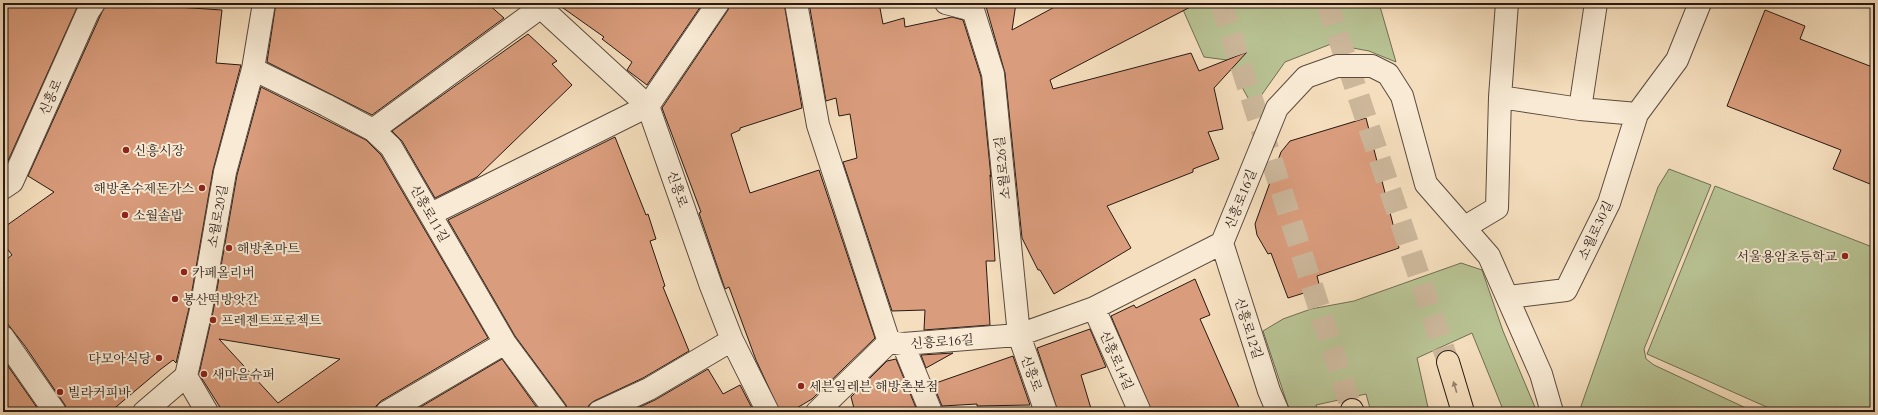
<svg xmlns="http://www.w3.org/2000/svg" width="1878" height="415" viewBox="0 0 1878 415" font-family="Cardo,'Noto Serif KR',serif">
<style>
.green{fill:#b8c293;stroke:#706e53}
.building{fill:#d99c7c;stroke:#271913;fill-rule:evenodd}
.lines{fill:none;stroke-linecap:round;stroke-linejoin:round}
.major-tunnel{stroke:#ccb79b;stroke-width:22;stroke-dasharray:22 11;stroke-linecap:butt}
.minor-casing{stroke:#5a4a3e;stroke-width:24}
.major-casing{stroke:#271913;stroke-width:24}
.minor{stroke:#f8ead4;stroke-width:22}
.major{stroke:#f5debd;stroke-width:22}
.oneway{fill:#988570}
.poi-dot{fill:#8f2418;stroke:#f8ead4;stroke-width:1.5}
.labels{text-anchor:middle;stroke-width:4;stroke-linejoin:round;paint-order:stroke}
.street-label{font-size:13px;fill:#271913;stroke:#f8ead4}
.poi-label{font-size:13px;fill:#271913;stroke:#f8ead4;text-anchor:start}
</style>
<rect width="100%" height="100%" fill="#f5debd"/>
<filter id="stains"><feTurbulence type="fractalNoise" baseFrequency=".005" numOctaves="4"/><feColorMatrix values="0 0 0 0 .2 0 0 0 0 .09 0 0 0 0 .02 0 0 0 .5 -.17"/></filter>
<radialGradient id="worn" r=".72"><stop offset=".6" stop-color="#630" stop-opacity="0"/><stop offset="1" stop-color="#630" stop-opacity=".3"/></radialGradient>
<path class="green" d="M1180 3H1379L1396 62 1369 51 1331 44 1285 62 1253 107 1227 60 1204 57Z
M1669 169 1711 185 1644 349 1646 359 1654 365 1748 409 1750 412H1579L1658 187Z
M1715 186 1875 248V412H1778L1647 354Z
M1461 263 1482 270 1503 331 1537 412H1504L1472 333 1417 358 1429 412H1371L1366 394 1316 405 1318 412H1290L1263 331 1283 319 1311 309 1354 301Z"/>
<path class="building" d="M3 3H79L7 163 3 161Z
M106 3H164L162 6 222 10 216 63 241 65 213 170 189 308 176 363 173 360 161 369 110 412H67L65 405 25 346 3 318V262L12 255 3 243V228L54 192 28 176Z
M276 3H487L504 18 372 115 267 62Z
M556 3H703L647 85 627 70 632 62 602 39 604 37Z
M730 3H784L802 108 740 128V130L731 134 750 193 819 170 875 338 812 399 790 412H780L756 360 729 287 725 289 699 213 701 212 662 108 728 10Z
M809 3H879L883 24 904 18 905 27 952 17 963 20 981 77 991 177 990 175 995 261H986L990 325 924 330 925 310 892 311 843 162 857 158 850 114 839 116 836 98 826 101Z
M985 3H1016L1012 30 1062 3H1198L1050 80 1053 89 1191 53 1199 71 1247 52 1214 88 1223 129 1208 132 1219 159 1193 169V172L1107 206 1131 248 1054 294 1040 270H1038L1022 238 1005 73Z
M1765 10 1805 26 1800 39 1875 68V186L1833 169 1841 150 1727 106Z
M528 34 557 61 552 64 572 85 477 177 435 198 402 141 392 131Z
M261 87 366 140 381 155 488 338 381 401 376 406 375 412H223L199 374 213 312 237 175ZM219 339 340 359 278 403Z
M1366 118 1399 248 1317 276 1320 288 1288 298 1271 253 1268 254 1257 235 1255 224 1281 152 1290 141Z
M615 137 646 215 648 214 656 239 650 241 665 286 663 287 689 351 643 378 594 401 589 405 587 412H568L566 405 515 336 448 220Z
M1195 279 1210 315 1200 319 1241 412H1152L1111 316 1134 305 1136 308Z
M1090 329 1106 367 1081 375 1092 412H1058L1037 348Z
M953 353 926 368 921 355Z
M1013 356 1030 405 977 406V404L942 406 933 384Z
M3 359 40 412H3Z
M502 359 540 412H412Z
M896 359 916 408 903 409 904 412H855L851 397 887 361Z
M708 369 723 394 740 385 754 412H629L655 400Z"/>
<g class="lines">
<path class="major-tunnel" d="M1221 3 1352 410
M1327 3 1448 362"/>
<g class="minor-casing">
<path id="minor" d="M536 3 648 106 711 286 732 340 768 412
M796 3 818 125 889 342
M946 3 973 10
M972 3 973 10 993 74 1019 335 1046 412
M253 69 326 105 373 130 391 147 505 343 556 412
M1500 97 1580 109 1637 114 1609 203 1566 290 1509 297
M1580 109 1596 3
M1637 114 1677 60 1700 3
M373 130 541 7
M3 188 12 182 88 12 94 3
M431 214 648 106 718 3
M1465 227 1497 208 1500 97 1507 3
M1222 243 1269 391 1278 412
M1094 308 1140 412
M3 337 55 412
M903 344 931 412
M186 376 207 412
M144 412 186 376 201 310 225 172 253 69 264 3
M387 412 505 343
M599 412 649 389 732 340
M817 412 889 342 903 344 1019 335 1094 308 1222 243 1277 108 1306 77 1337 66H1372L1388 74 1402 96 1426 184 1489 256 1541 374 1552 412"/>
</g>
<g class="major-casing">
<path id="major" d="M1448 362 1463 412
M1352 410 1353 412"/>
</g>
<use href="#minor" class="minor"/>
<use href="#major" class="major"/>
</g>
<defs><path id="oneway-solid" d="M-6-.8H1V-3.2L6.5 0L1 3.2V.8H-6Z"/></defs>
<use class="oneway" href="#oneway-solid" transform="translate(1455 387) rotate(-107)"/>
<g class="poi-dot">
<circle cx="126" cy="150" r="4"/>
<circle cx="202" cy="188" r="4"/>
<circle cx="125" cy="215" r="4"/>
<circle cx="229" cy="248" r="4"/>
<circle cx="1845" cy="256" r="4"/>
<circle cx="184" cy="272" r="4"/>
<circle cx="175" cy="299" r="4"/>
<circle cx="213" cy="320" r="4"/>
<circle cx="159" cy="358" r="4"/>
<circle cx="204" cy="374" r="4"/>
<circle cx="801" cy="386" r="4"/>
<circle cx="60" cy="392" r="4"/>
</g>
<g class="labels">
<g class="street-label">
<text transform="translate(50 97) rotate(-66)" y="5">신흥로</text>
<text transform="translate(1002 168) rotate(-96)" y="5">소월로26길</text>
<text transform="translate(678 189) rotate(71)" y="5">신흥로</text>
<text transform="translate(1240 199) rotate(-68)" y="5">신흥로16길</text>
<text transform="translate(430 213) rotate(60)" y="5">신흥로11길</text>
<text transform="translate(217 216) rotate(-80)" y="5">소월로20길</text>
<text transform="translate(1595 230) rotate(-65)" y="5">소월로30길</text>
<text transform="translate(1249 328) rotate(72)" y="5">신흥로12길</text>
<text transform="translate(942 341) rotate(-4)" y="5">신흥로16길</text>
<text transform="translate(1117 360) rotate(66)" y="5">신흥로14길</text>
<text transform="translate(1032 373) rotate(70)" y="5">신흥로</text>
</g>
<g class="poi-label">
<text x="134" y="155">신흥시장</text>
<text x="194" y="193" text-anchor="end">해방촌수제돈가스</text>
<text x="133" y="220">소월솥밥</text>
<text x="237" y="253">해방촌마트</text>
<text x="1837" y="261" text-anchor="end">서울용암초등학교</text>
<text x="192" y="277">카페올리버</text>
<text x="183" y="304">봉산떡방앗간</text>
<text x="221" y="325">프레젠트프로젝트</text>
<text x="151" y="363" text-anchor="end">다모아식당</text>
<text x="212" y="379">새마을슈퍼</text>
<text x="809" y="391">세븐일레븐 해방촌본점</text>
<text x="68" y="397">빌라커피바</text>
</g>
</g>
<rect width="1878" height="415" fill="none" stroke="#f5debd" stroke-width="16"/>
<rect x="4" y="4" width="1870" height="407" fill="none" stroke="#271913" stroke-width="2"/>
<rect x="8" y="8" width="1862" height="399" fill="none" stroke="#271913"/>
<rect width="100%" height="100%" filter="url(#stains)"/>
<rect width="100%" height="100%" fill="url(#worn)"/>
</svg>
